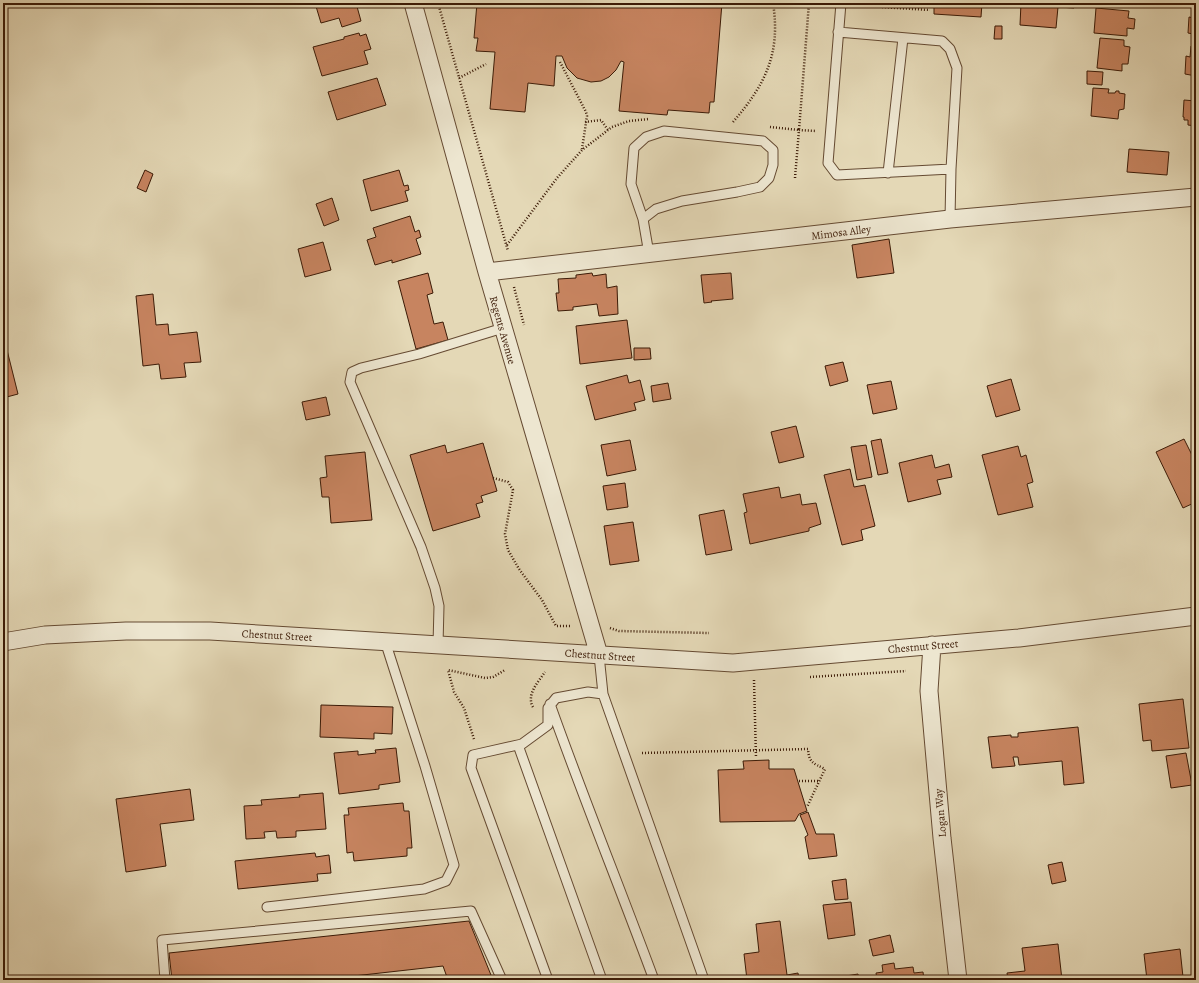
<svg xmlns="http://www.w3.org/2000/svg" width="1199" height="983" viewBox="0 0 1199 983" font-family="Alegreya,serif">
<style>
.building{fill:#c78460;stroke:#3b1a06}
.lines{fill:none;stroke-linecap:round;stroke-linejoin:round}
.lane-casing{stroke:#654a32;stroke-width:11}
.street-casing{stroke:#654a32;stroke-width:19}
.path{stroke:#3b1a06;stroke-width:2.5;stroke-dasharray:1 2;stroke-linecap:butt}
.lane{stroke:#ede6d0;stroke-width:9}
.street{stroke:#ede6d0;stroke-width:17}
.labels{text-anchor:middle;stroke-width:3;stroke-linejoin:round;paint-order:stroke}
.street-label{font-size:11px;fill:#3b1a06;stroke:#ede6d0}
</style>
<rect width="100%" height="100%" fill="#e4d8b6"/>
<filter id="stains"><feTurbulence type="fractalNoise" baseFrequency=".005" numOctaves="4"/><feColorMatrix values="0 0 0 0 .2 0 0 0 0 .09 0 0 0 0 .02 0 0 0 .5 -.17"/></filter>
<radialGradient id="worn" r=".72"><stop offset=".6" stop-color="#630" stop-opacity="0"/><stop offset="1" stop-color="#630" stop-opacity=".3"/></radialGradient>
<path class="building" d="M315 3H356L361 21 342 27 339 18 321 23Z
M477 3H722L714 102H710L709 113 668 110 667 115 619 111 624 62 621 61 616 70 609 77 601 81 591 82 577 78 567 68 562 56H556L554 86 528 83 525 112 490 109 495 52 476 51 478 38H474Z
M908 3H982L981 17 934 14V5Z
M1021 3H1074V8L1058 7 1056 28 1020 25Z
M1096 8 1129 11 1128 18 1135 19 1134 29 1127 28V36L1094 33Z
M1196 15V40H1192L1193 34 1188 33 1189 17 1194 18Z
M995 26H1002V39H994Z
M359 33 360 36 366 34 371 49 364 51 368 64 322 76 313 47 344 39V37Z
M1100 38 1124 40V46L1130 47 1128 64H1122V71L1097 68Z
M1191 46H1196V76L1185 74 1186 56 1190 57Z
M1087 71 1103 72 1102 85 1087 84Z
M377 78 386 105 337 120 328 92Z
M1093 88 1109 89 1108 93H1115L1116 91H1119V93L1125 94 1124 109 1119 110 1118 119 1091 116Z
M1184 100 1196 101V126L1188 125V120H1184V117H1183Z
M1129 149 1169 152 1167 175 1127 172Z
M145 170 153 174 146 192 137 188Z
M399 170 404 186 408 185 409 190 405 191 408 201 371 211 363 180Z
M332 198 339 220 324 226 316 204Z
M410 216 415 232 419 230 421 237 416 239 421 254 392 263V260L375 265 367 240 376 237 373 228Z
M889 239 894 273 857 278 852 245Z
M323 242 331 270 305 277 298 249Z
M428 273 433 293 427 295 434 324 443 322 448 340 416 349 398 281Z
M592 273 593 276 606 274 607 288 617 286 618 314 599 316 597 304 573 307V310L558 311 556 293H559L558 279 576 278V275Z
M731 273 733 299 711 301 712 302 704 303 701 275Z
M153 294 156 325 168 324 169 335 197 332 201 362 184 363 186 377 161 379 159 364 143 366 136 296Z
M627 320 632 358 580 364 576 326Z
M4 338 18 394 3 398V339Z
M634 348H650L651 359 634 360Z
M843 362 848 381 830 386 825 366Z
M627 375 629 383 640 380 645 400 634 403 636 410 595 420 586 386Z
M1011 379 1020 410 996 417 987 386Z
M891 381 897 409 873 414 867 385Z
M668 383 671 399 653 402 651 386Z
M326 397 330 415 306 420 302 402Z
M796 426 804 457 779 463 771 432Z
M881 439 888 473 878 475 871 441Z
M1184 439 1196 463V502L1183 508 1156 452Z
M630 440 636 470 607 476 601 445Z
M483 443 497 491 481 496 483 502 476 504 480 517 433 531 410 455 445 445 447 453Z
M866 445 872 477 857 480 851 447Z
M1018 446 1021 457 1026 455 1033 482 1027 484 1033 507 998 515 982 455Z
M365 452 372 520 331 523 329 497H322L320 478 327 477 325 456Z
M932 455 935 468 949 464 952 477 937 480 941 494 908 502 899 463Z
M850 469 854 487 865 485 875 526 861 530 863 540 842 545 824 475Z
M625 483 628 507 607 510 603 486Z
M779 487 781 498 800 494 802 505 816 503 821 524 809 528V531L750 544 744 513 747 512 743 494Z
M724 510 732 550 706 555 699 515Z
M633 522 639 561 610 565 604 526Z
M1183 699 1189 748 1152 751 1151 740 1143 741 1139 704Z
M321 705 393 707 392 734 374 733V739L320 737Z
M1078 727 1084 783 1064 785 1062 761 1019 765 1018 757H1013L1015 766 992 768 988 737 1011 735V737H1018V733Z
M396 748 400 782 379 785V789L339 794 334 753 358 751V755L376 753 375 750Z
M1186 753 1192 785 1171 788 1166 756Z
M769 760V769H794L807 811 799 814 795 821 720 822 718 770 744 769 743 761Z
M190 789 194 820 160 824 166 866 126 872 116 799Z
M323 793 326 829 296 831V837L277 838 276 831 264 832 265 838 246 839 244 806 262 805 261 800 300 797 299 795Z
M403 803 404 811H409L412 848H407V856L354 861 353 852 347 853 344 815H349L348 808Z
M808 812 816 834H834L837 856 809 859 805 837 808 835 800 815Z
M315 853 316 857 329 855 331 873 317 874 318 881 238 889 235 861Z
M1062 862 1066 881 1052 884 1048 865Z
M846 879 848 899 835 900 832 881Z
M851 902 855 935 828 939 823 905Z
M469 921 493 980H448L443 966 318 980H172L169 953Z
M780 921 787 975 798 973 799 980H747L744 954 759 952 756 924Z
M890 935 894 952 873 956 869 940Z
M1058 944 1062 980H1008L1007 973 1025 971 1022 948Z
M1180 949 1183 977 1162 980H1147L1144 954Z
M894 963 895 969 913 967 914 973 923 972 924 980H877L876 973 883 972 882 965Z
M858 974 859 980H822Z"/>
<g class="lines">
<g class="lane-casing">
<path id="lane" d="M841 3 828 163 837 175 951 169 950 219
M838 32 942 41 950 49 957 68 951 169
M888 173 903 38
M643 219 656 209 682 201 737 192 760 187 769 178 773 165V150L763 141 664 131 646 137 634 148 631 184 643 219 649 254
M438 645 439 606 435 588 421 547 350 382 352 372 361 368 419 354 503 328
M603 694 704 980
M550 704C583 797 620 888 654 980
M518 745 602 980
M267 907 424 889 446 881 454 865 425 766 385 641
M165 980 162 940 471 911 502 980
M548 980 471 768 473 755 522 744 548 725V708L556 698 588 692 603 694 599 655"/>
</g>
<g class="street-casing">
<path id="street" d="M413 3 487 272 599 655
M487 272 950 219 1196 197
M3 642 45 635 126 631H210L733 663 1019 638 1196 616
M932 645 929 691 942 838 958 980"/>
</g>
<path class="path" d="M438 3 508 251
M880 3V7L930 10
M560 62 586 112 587 116 582 149
M459 78 486 64
M585 122 601 120 608 130
M733 122C765 85 781 54 773 3
M770 127 799 130 809 3
M795 178 799 130 816 131
M507 245 557 178 582 150 612 127 629 121 649 119
M514 287 524 325
M493 478 508 482 513 490 505 534 508 550 519 569 542 600 556 626H571
M610 628 619 631 709 633
M810 677 906 671
M754 680 756 758
M533 707C526 695 538 682 545 672
M474 739 464 708 454 692 448 670 485 678 493 677 505 670
M642 753 808 749C809 763 813 763 825 769L807 807
M799 781H819"/>
<use href="#lane" class="lane"/>
<use href="#street" class="street"/>
</g>
<g class="labels">
<g class="street-label">
<text transform="translate(841 232) rotate(-7)" y="4">Mimosa Alley</text>
<text transform="translate(503 330) rotate(74)" y="4">Regents Avenue</text>
<text transform="translate(277 635) rotate(3)" y="4">Chestnut Street</text>
<text transform="translate(923 646) rotate(-5)" y="4">Chestnut Street</text>
<text transform="translate(600 655) rotate(4)" y="4">Chestnut Street</text>
<text transform="translate(940 813) rotate(-95)" y="4">Logan Way</text>
</g>
</g>
<rect width="1199" height="983" fill="none" stroke="#e4d8b6" stroke-width="16"/>
<rect x="4" y="4" width="1191" height="975" fill="none" stroke="#3b1a06" stroke-width="2"/>
<rect x="8" y="8" width="1183" height="967" fill="none" stroke="#3b1a06"/>
<rect width="100%" height="100%" filter="url(#stains)"/>
<rect width="100%" height="100%" fill="url(#worn)"/>
</svg>
